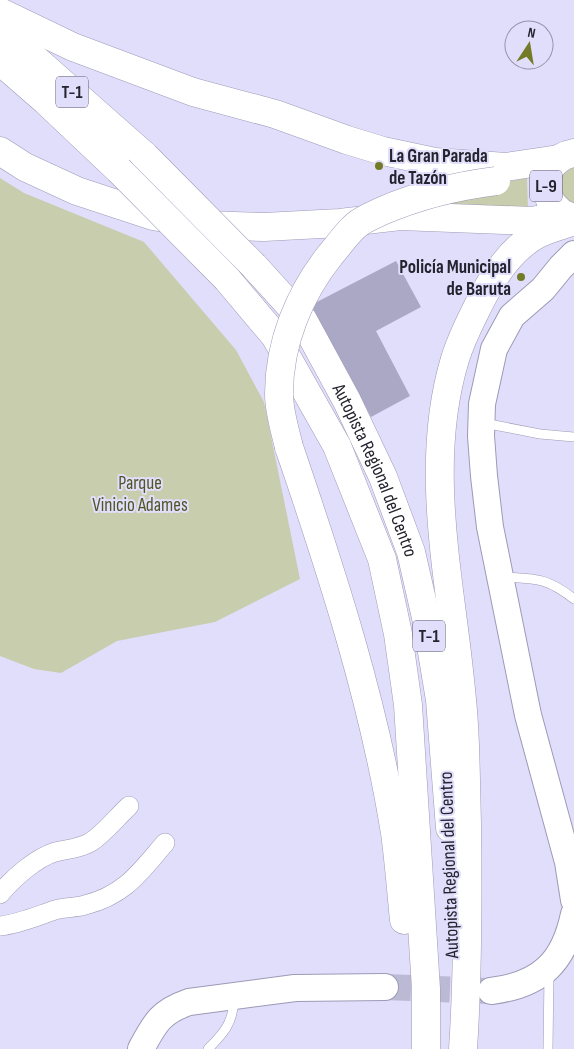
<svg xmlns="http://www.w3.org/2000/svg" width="574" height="1049" viewBox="0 0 574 1049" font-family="'Sofia Sans Condensed',sans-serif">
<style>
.green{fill:#c8cdae}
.building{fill:#aba8c6}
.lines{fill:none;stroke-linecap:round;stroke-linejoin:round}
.secondary-tunnel{stroke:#bbb9d3;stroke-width:26;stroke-dasharray:26 13;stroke-linecap:butt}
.lane-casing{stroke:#9c9ab6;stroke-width:10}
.street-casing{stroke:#9c9ab6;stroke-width:20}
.secondary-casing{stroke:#9c9ab6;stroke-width:28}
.primary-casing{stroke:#9c9ab6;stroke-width:29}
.highway-casing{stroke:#9c9ab6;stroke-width:29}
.lane{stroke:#fff;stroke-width:9}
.street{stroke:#fff;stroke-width:19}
.secondary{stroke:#fff;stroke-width:26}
.primary{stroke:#fff;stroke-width:28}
.highway{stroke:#fff;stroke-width:28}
.highway-bridge-casing{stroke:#9c9ab6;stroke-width:29;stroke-linecap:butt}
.highway-bridge{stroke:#fff;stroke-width:28}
.poi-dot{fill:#737b26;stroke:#e1defc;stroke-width:2}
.labels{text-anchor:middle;stroke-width:4;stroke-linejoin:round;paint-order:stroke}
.shield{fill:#e1defc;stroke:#5d5b6c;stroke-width:1}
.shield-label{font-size:18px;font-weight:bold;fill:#24232e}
.poi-label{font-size:19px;font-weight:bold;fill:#24232e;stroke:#e1defc;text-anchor:start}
.street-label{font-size:19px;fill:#24232e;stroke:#e1defc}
.park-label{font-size:19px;fill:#515624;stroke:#e1defc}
</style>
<rect width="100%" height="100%" fill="#e1defc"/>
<path class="green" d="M574 165V209L566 206 558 183 563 172Z
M0 178 24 193 144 242 236 350 264 402 300 579 215 622 117 641 61 673 34 669 0 656Z
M527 178 528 209 418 206 483 186Z"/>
<path class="building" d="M396 261 421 307 376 331 410 396 371 417 311 305Z"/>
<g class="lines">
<path class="secondary-tunnel" d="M385 987 488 991"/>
<g class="lane-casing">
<path id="lane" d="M484 423 540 434 574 437
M503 577C536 579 546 577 574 599
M208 1049C224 1033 233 1023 234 999
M548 1049 549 973"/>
</g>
<g class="street-casing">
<path id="street" d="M0 894C13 878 36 858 55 852 67 849 78 849 89 843 101 837 118 816 129 806
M0 926C19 924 37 916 55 910 65 907 76 908 85 905 125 895 140 872 165 843"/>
</g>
<g class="secondary-casing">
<path id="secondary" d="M574 254 561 267 543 289 512 316 494 349 482 404 481 436 484 476 490 527 528 715 568 862 574 900
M491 991C540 985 564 963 574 914
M141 1049C155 1023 160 1012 189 1002L295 988 385 987"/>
</g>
<g class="primary-casing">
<path id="primary" d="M574 153C536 160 538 209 574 218"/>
</g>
<g class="highway-casing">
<g id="highway">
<path d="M0 12 73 47 193 92 275 114 347 140 383 151 435 162 506 167 559 159"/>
<path d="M0 28 145 156"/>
<path d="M0 61 46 101 119 170"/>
<path d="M0 151 25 167 77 191 153 216 205 225 264 227 340 223 400 216 533 221 560 215"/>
<path id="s1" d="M254 266 303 320 347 401 383 477 411 552 427 622 440 700 450 828"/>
<path d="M227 279 275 336 337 446 382 559 398 634 408 705 426 989V1049"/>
<path d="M289 447C332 573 374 702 395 833 399 862 401 891 404 920"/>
<path d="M463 1049C468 974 468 898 467 823 466 790 466 758 464 725 457 604 419 478 455 359 460 343 467 328 474 314 488 284 509 248 540 233 551 228 563 225 574 221"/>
</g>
</g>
<use href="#lane" class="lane"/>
<use href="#street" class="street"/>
<use href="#secondary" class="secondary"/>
<use href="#primary" class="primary"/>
<use href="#highway" class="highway"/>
<g class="highway-bridge-casing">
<path id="highway-bridge" d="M145 156 254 266
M119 170 227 279
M289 447C285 430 279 412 279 394 279 343 299 294 331 254 339 245 351 227 362 221 368 217 376 214 382 211 419 195 456 186 496 181"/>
</g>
<use href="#highway-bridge" class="highway-bridge"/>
</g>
<g class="poi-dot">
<circle cx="379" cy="166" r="5"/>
<circle cx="521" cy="277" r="5"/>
</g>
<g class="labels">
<g class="shield">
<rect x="56" y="76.5" width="32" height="31" rx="4"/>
<rect x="530" y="170.5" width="32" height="31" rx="4"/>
<rect x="413" y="620.5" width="32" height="31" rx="4"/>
</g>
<g class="shield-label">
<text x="72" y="98">T-1</text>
<text x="546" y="192">L-9</text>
<text x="429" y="642">T-1</text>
</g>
<g class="poi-label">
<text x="389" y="162">La Gran Parada<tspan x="389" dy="22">de Tazón</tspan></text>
<text x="511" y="273" text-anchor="end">Policía Municipal<tspan x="511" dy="22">de Baruta</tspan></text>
</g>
<g class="street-label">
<text dy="7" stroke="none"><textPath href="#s1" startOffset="240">Autopista Regional del Centro</textPath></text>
<text transform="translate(448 865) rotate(-92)" y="7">Autopista Regional del Centro</text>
</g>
<g class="park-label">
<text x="140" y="489">Parque<tspan x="140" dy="22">Vinicio Adames</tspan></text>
</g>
</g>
<g transform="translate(529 45) rotate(12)"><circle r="24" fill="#e1defc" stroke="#9593aa"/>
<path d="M0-4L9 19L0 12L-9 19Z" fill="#737b26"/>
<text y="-8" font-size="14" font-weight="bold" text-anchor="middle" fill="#24232e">N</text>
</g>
</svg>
